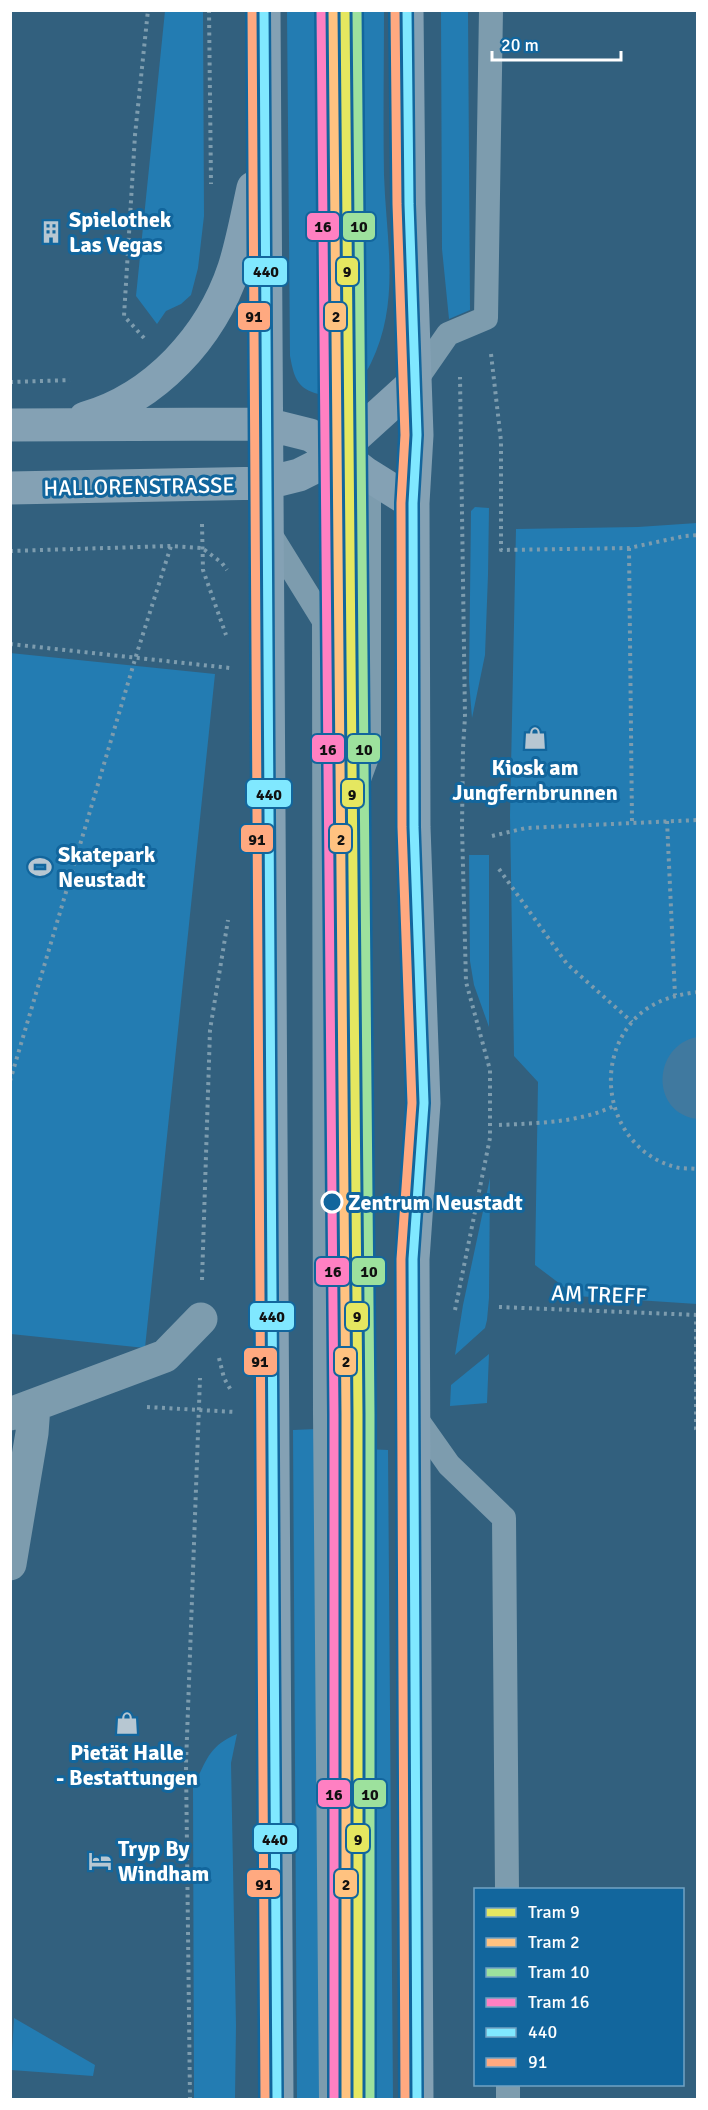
<svg xmlns="http://www.w3.org/2000/svg" width="708" height="2110" viewBox="0 0 708 2110" font-family="Signika,sans-serif">
<style>
.green{fill:#237cb2}
.water{fill:#40799f}
.lines{fill:none;stroke-linecap:round;stroke-linejoin:round}
.path{stroke:#7d9cae;stroke-width:4;stroke-dasharray:3 4.5;stroke-linecap:butt}
.lane{stroke:#7d9cae;stroke-width:24}
.street{stroke:#7d9cae;stroke-width:33}
.secondary{stroke:#84a1b4;stroke-width:33}
.bus-1-casing{stroke:#12669d;stroke-width:14}
.bus-2-casing{stroke:#12669d;stroke-width:14}
.bus-1{stroke:#80e8ff;stroke-width:9}
.bus-2{stroke:#ffa980;stroke-width:9}
.tram-1-casing{stroke:#12669d;stroke-width:14}
.tram-2-casing{stroke:#12669d;stroke-width:14}
.tram-3-casing{stroke:#12669d;stroke-width:14}
.tram-4-casing{stroke:#12669d;stroke-width:14}
.tram-1{stroke:#e5e760;stroke-width:9}
.tram-2{stroke:#ffc280;stroke-width:9}
.tram-3{stroke:#9de19d;stroke-width:9}
.tram-4{stroke:#ff80c2;stroke-width:9}
.stop-dot{fill:#12669d;stroke:#fff;stroke-width:3}
.labels{text-anchor:middle;stroke-width:6;stroke-linejoin:round;paint-order:stroke}
.poi-label{font-size:22px;font-weight:bold;fill:#fff;stroke:#12669d;text-anchor:start}
.street-label{font-size:22px;fill:#fff;stroke:#12669d}
.stop-label{font-size:22px;font-weight:bold;fill:#fff;stroke:#12669d;text-anchor:start}
.line-badge{stroke:#12669d;stroke-width:2}
.pale-badge-label{font-size:16px;text-anchor:middle;font-weight:bold;fill:#111}
</style>
<rect width="100%" height="100%" fill="#32607e"/>
<path class="green" d="M165 11H203L204 216 198 268 191 295 181 304 166 311 157 324 136 296Z
M287 11H384C384 65 383 120 384 175 386 240 401 301 371 363 364 377 354 389 339 392 330 394 320 396 312 392 295 386 293 371 290 356Z
M441 11H468L470 310 449 319 442 249Z
M475 507 489 508 488 575 485 655 472 718 469 681 471 511Z
M697 523V1304L576 1296 535 1265 538 1082 514 1056 510 815 516 529 638 527Z
M10 653 215 674 145 1348 11 1334Z
M469 855H489V1027L474 985 470 961Z
M490 1178 489 1298 487 1320 485 1328 455 1355 463 1305Z
M489 1354 487 1403 450 1406 451 1385Z
M316 1429 320 2100 297 2099 293 1430Z
M366 1449 388 1450 393 2100 372 2099Z
M237 1734 231 1763 236 2025 235 2099H194L193 1788C206 1762 208 1746 237 1734Z
M14 2018 95 2065 93 2076 11 2070Z"/>
<path class="water" d="M697 1037H698L697 1119C650 1113 652 1046 697 1037Z"/>
<g class="lines">
<path class="path" d="M209 10 211 184
M144 338 124 316 135 135 148 10
M491 354 501 441V550L629 548 685 536 698 535
M10 382 70 380
M202 524 203 570 226 635
M629 548 632 822
M10 551 171 546 202 548 222 563 227 570
M10 644 230 668
M667 821 675 995
M492 836 526 828 698 820
M499 869 567 964 632 1022
M698 992C673 995 649 1002 632 1022 591 1070 612 1150 675 1167 682 1169 690 1168 698 1169
M10 1081 136 656 171 546
M499 1125C538 1123 578 1123 614 1106
M202 1280 210 1030 228 920
M499 1307 698 1315
M455 1310 490 1138V1070L466 982 462 828 463 748 465 717 460 377
M696 1314V1429L698 1433
M219 1358 224 1378 232 1392
M147 1407 235 1412
M190 2100 186 1764 200 1378"/>
<path class="lane" d="M414 383 448 334 486 318 491 10
M267 529 324 621 325 1414 331 2100
M413 1414 449 1465 504 1518 507 1890
M508 2084V2100
M358 2100V1414L351 801 369 752V476"/>
<path class="street" d="M10 1414 165 1356 201 1319
M10 1564 32 1433 34 1406"/>
<path class="secondary" d="M264 10 277 2100
M407 10 409 204 417 435 413 503 414 827 424 1103 413 1259 417 2100
M85 418C155 398 211 337 234 268 242 243 247 215 253 188
M10 425 266 424 310 435 338 452 365 473 413 503
M10 488 267 483 299 475 327 461 338 452 414 383"/>
<g class="bus-1-casing">
<path id="bus-1" d="M264 10 277 2100
M407 10 409 204 417 435 413 503 414 827 424 1103 413 1259 417 2100"/>
</g>
<g class="bus-2-casing">
<path id="bus-2" d="M252 10 265 2100
M395 10 397 204 405 435 401 503 402 827 412 1103 401 1259 405 2100"/>
</g>
<use href="#bus-1" class="bus-1"/>
<use href="#bus-2" class="bus-2"/>
<g class="tram-1-casing">
<path id="tram-1" d="M345 10 358 1414V2100"/>
</g>
<g class="tram-2-casing">
<path id="tram-2" d="M333 10 346 1414V2100"/>
</g>
<g class="tram-3-casing">
<path id="tram-3" d="M357 10 370 1414V2100"/>
</g>
<g class="tram-4-casing">
<path id="tram-4" d="M321 10 334 1414V2100"/>
</g>
<use href="#tram-1" class="tram-1"/>
<use href="#tram-2" class="tram-2"/>
<use href="#tram-3" class="tram-3"/>
<use href="#tram-4" class="tram-4"/>
</g>
<defs>
<g id="building-bare" transform="scale(1.8)"><path d="M-4-6H4V6H1V3H-1V6H-4ZM-2.5-4.3h1.7v1.8h-1.7ZM.8-4.3h1.7v1.8H.8ZM-2.5-1h1.7V.8h-1.7ZM.8-1h1.7V.8H.8Z" fill="#b7c7d2" stroke="#12669d" stroke-width="2.5" paint-order="stroke"/></g>
<g id="shop-bare" transform="scale(1.8)"><path d="M-5-2.5h2.3a2.7 3.5 0 0 1 5.4 0H5L5.5 6h-11ZM-1.5-2.5h3a1.5 2.3 0 0 0-3 0Z" fill="#b7c7d2" stroke="#12669d" stroke-width="2.5" paint-order="stroke"/></g>
<g id="stadium-bare" transform="scale(1.8)"><path d="M0-5a6.5 5 0 1 0 0 10a6.5 5 0 1 0 0-10ZM-3.5-1.8h7v3.6h-7Z" fill="#b7c7d2" stroke="#12669d" stroke-width="2.5" paint-order="stroke"/></g>
<g id="hotel-bare" transform="scale(1.8)"><path d="M-6-4.5h1.5V1H6V5H4.5V3h-9V5H-6ZM-4 0a1.8 1.8 0 1 1 3.6 0ZM.5 0V-2.5h3Q6-2.5 6 0Z" fill="#b7c7d2" stroke="#12669d" stroke-width="2.5" paint-order="stroke"/></g>
</defs>
<g fill-rule="evenodd">
<use href="#building-bare" x="51" y="232"/>
<use href="#shop-bare" x="535" y="738"/>
<use href="#stadium-bare" x="40" y="867"/>
<use href="#shop-bare" x="127" y="1723"/>
<use href="#hotel-bare" x="100" y="1861"/>
</g>
<circle class="stop-dot" cx="332" cy="1202" r="10"/>
<g class="labels">
<g class="poi-label">
<text x="69" y="227">Spielothek<tspan x="69" dy="25">Las Vegas</tspan></text>
<text x="535" y="775" text-anchor="middle">Kiosk am<tspan x="535" dy="25">Jungfernbrunnen</tspan></text>
<text x="58" y="862">Skatepark<tspan x="58" dy="25">Neustadt</tspan></text>
<text x="127" y="1760" text-anchor="middle">Pietät Halle<tspan x="127" dy="25">- Bestattungen</tspan></text>
<text x="118" y="1856">Tryp By<tspan x="118" dy="25">Windham</tspan></text>
</g>
<g class="street-label">
<text transform="translate(139 486) rotate(-1)" y="8">HALLORENSTRASSE</text>
<text transform="translate(599 1294) rotate(2)" y="8">AM TREFF</text>
</g>
<g class="stop-label">
<text x="348" y="1210">Zentrum Neustadt</text>
</g>
</g>
<g class="line-badge">
<rect x="306" y="212" width="34" height="29" rx="6" fill="#ff80c2"/>
<rect x="342" y="212" width="34" height="29" rx="6" fill="#9de19d"/>
<rect x="336" y="257" width="23" height="29" rx="6" fill="#e5e760"/>
<rect x="243" y="257" width="45" height="29" rx="6" fill="#80e8ff"/>
<rect x="324" y="302" width="23" height="29" rx="6" fill="#ffc280"/>
<rect x="237" y="302" width="34" height="29" rx="6" fill="#ffa980"/>
<rect x="311" y="734" width="34" height="29" rx="6" fill="#ff80c2"/>
<rect x="347" y="734" width="34" height="29" rx="6" fill="#9de19d"/>
<rect x="341" y="779" width="23" height="29" rx="6" fill="#e5e760"/>
<rect x="246" y="779" width="46" height="29" rx="6" fill="#80e8ff"/>
<rect x="329" y="824" width="23" height="29" rx="6" fill="#ffc280"/>
<rect x="240" y="824" width="34" height="29" rx="6" fill="#ffa980"/>
<rect x="315" y="1257" width="35" height="29" rx="6" fill="#ff80c2"/>
<rect x="351" y="1257" width="35" height="29" rx="6" fill="#9de19d"/>
<rect x="345" y="1302" width="24" height="29" rx="6" fill="#e5e760"/>
<rect x="249" y="1302" width="46" height="29" rx="6" fill="#80e8ff"/>
<rect x="334" y="1347" width="23" height="29" rx="6" fill="#ffc280"/>
<rect x="243" y="1347" width="35" height="29" rx="6" fill="#ffa980"/>
<rect x="317" y="1779" width="34" height="29" rx="6" fill="#ff80c2"/>
<rect x="353" y="1779" width="34" height="29" rx="6" fill="#9de19d"/>
<rect x="346" y="1824" width="24" height="29" rx="6" fill="#e5e760"/>
<rect x="253" y="1824" width="45" height="29" rx="6" fill="#80e8ff"/>
<rect x="334" y="1869" width="24" height="29" rx="6" fill="#ffc280"/>
<rect x="246" y="1869" width="35" height="29" rx="6" fill="#ffa980"/>
</g>
<g class="pale-badge-label">
<text x="323" y="232">16</text>
<text x="359" y="232">10</text>
<text x="347" y="277">9</text>
<text x="266" y="277">440</text>
<text x="336" y="322">2</text>
<text x="254" y="322">91</text>
<text x="328" y="755">16</text>
<text x="364" y="755">10</text>
<text x="352" y="800">9</text>
<text x="269" y="800">440</text>
<text x="341" y="845">2</text>
<text x="257" y="845">91</text>
<text x="333" y="1277">16</text>
<text x="369" y="1277">10</text>
<text x="357" y="1322">9</text>
<text x="272" y="1322">440</text>
<text x="346" y="1367">2</text>
<text x="260" y="1367">91</text>
<text x="334" y="1800">16</text>
<text x="370" y="1800">10</text>
<text x="358" y="1845">9</text>
<text x="275" y="1845">440</text>
<text x="346" y="1890">2</text>
<text x="264" y="1890">91</text>
</g>
<rect width="708" height="2110" fill="none" stroke="#ffffff" stroke-width="24"/>
<rect x="474" y="1888" width="210" height="198" fill="#12669d" stroke="#71a3c4" stroke-width="1.5"/>
<rect x="486" y="1908" width="30" height="9" fill="#e5e760" stroke="#71a3c4" stroke-width="1.5"/>
<text x="528" y="1918" font-size="18" fill="#ffffff">Tram 9</text>
<rect x="486" y="1938" width="30" height="9" fill="#ffc280" stroke="#71a3c4" stroke-width="1.5"/>
<text x="528" y="1948" font-size="18" fill="#ffffff">Tram 2</text>
<rect x="486" y="1968" width="30" height="9" fill="#9de19d" stroke="#71a3c4" stroke-width="1.5"/>
<text x="528" y="1978" font-size="18" fill="#ffffff">Tram 10</text>
<rect x="486" y="1998" width="30" height="9" fill="#ff80c2" stroke="#71a3c4" stroke-width="1.5"/>
<text x="528" y="2008" font-size="18" fill="#ffffff">Tram 16</text>
<rect x="486" y="2028" width="30" height="9" fill="#80e8ff" stroke="#71a3c4" stroke-width="1.5"/>
<text x="528" y="2038" font-size="18" fill="#ffffff">440</text>
<rect x="486" y="2058" width="30" height="9" fill="#ffa980" stroke="#71a3c4" stroke-width="1.5"/>
<text x="528" y="2068" font-size="18" fill="#ffffff">91</text>
<path d="M492 51v9h129v-9" fill="none" stroke="#ffffff" stroke-width="3"/>
<text x="501" y="51" font-size="18" fill="#ffffff" stroke="#12669d" stroke-width="4.5" paint-order="stroke">20 m</text>
</svg>
